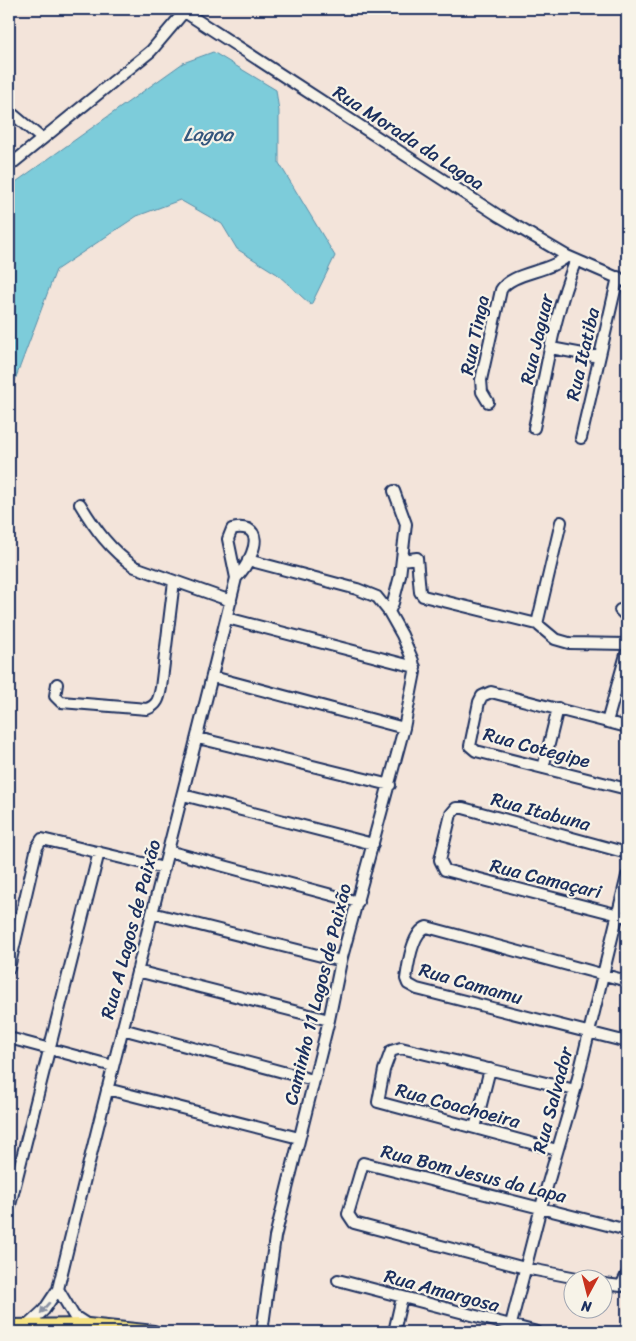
<svg xmlns="http://www.w3.org/2000/svg" width="636" height="1341" viewBox="0 0 636 1341" font-family="Sriracha,sans-serif">
<style>
.water{fill:#7dccda;stroke:#568da8}
.lines{fill:none;stroke-linecap:round;stroke-linejoin:round}
.minor-casing{stroke:#1b2f5e;stroke-width:14}
.major-casing{stroke:#1b2f5e;stroke-width:16}
.minor{stroke:#f7f3e8;stroke-width:10}
.major{stroke:#f6e281;stroke-width:12}
.oneway{fill:#8991a3}
.labels{text-anchor:middle;stroke-width:4.5;stroke-linejoin:round;paint-order:stroke}
.street-label{font-size:19px;fill:#1b2f5e;stroke:#f7f3e8}
.water-label{font-size:20px;font-style:italic;fill:#34567d;stroke:#f7f3e8}
</style>
<rect width="100%" height="100%" fill="#f3e4da"/>
<filter id="ink" filterUnits="userSpaceOnUse"><feTurbulence type="fractalNoise" baseFrequency=".02" numOctaves="2"/><feDisplacementMap in="SourceGraphic" scale="10" xChannelSelector="R" yChannelSelector="G"/><feConvolveMatrix kernelMatrix="1 2 1 2 8 2 1 2 1" color-interpolation-filters="sRGB"/></filter>
<g filter="url(#ink)">
<path class="water" d="M213 52 276 90 279 111V163L335 256 311 305 277 274 237 249 222 224 180 200 137 216 56 270 9 396V190L13 184 183 63Z"/>
<g class="lines">
<g class="minor-casing">
<path id="minor" d="M180 9 499 216 567 256 627 282
M9 111 41 138
M9 166 151 51 184 12
M551 348 599 357
M488 402 482 392 481 380 501 290C511 272 549 273 567 256
M534 428C546 372 554 313 576 260
M581 438 618 277
M80 504C95 529 111 551 135 567L231 601
M248 560 357 589 377 597 389 612 402 635 413 661 415 672 404 728 341 961 329 1020 275 1237 262 1332
M402 560 417 558 420 592 423 596 537 624 555 639 569 643 627 644
M620 610 627 617
M389 612 393 603 400 576 406 524 394 491
M227 618 415 667
M537 624 561 522
M213 677 404 728
M57 684 55 696 61 702 147 709C158 705 159 698 161 688L174 581
M607 722 627 651
M627 727 491 692 482 696 479 702 470 746 476 751 627 789
M198 738 390 785
M543 768 558 708
M183 795 373 844
M168 851 358 902
M627 853 463 808H456L451 814 440 860 445 870 627 917
M152 913 341 961
M9 968 37 847 42 839 164 868
M137 971 329 1020
M627 981 427 927C412 932 408 965 406 979L408 984 417 989 627 1042
M122 1029 313 1080
M9 1038 113 1066
M107 1089 299 1138
M475 1128 490 1069
M557 1150 378 1102 384 1070 391 1051 401 1048 575 1090
M9 1209 99 852
M577 1278 525 1268 354 1223 348 1214 363 1163 627 1230
M338 1280 537 1332
M604 1284 621 1286 627 1274
M58 1289 74 1316 88 1325
M29 1324 44 1310 58 1289C115 1051 179 815 236 578 245 569 265 538 248 529 242 527 238 527 232 529L228 539 236 578
M394 1332 402 1297
M509 1332 541 1207 575 1090 627 876"/>
</g>
<g class="major-casing">
<path id="major" d="M9 1326 88 1325 154 1332"/>
</g>
<use href="#minor" class="minor"/>
<use href="#major" class="major"/>
</g>
<defs><path id="oneway-solid" d="M-6-.8H1V-3.2L6.5 0L1 3.2V.8H-6Z" transform="scale(1.25)"/></defs>
<use class="oneway" href="#oneway-solid" transform="translate(45 1308) rotate(131)"/>
</g>
<g class="labels">
<g class="street-label">
<text transform="translate(409 137) rotate(33)" y="7">Rua Morada da Lagoa</text>
<text transform="translate(474 335) rotate(-78)" y="7">Rua Tinga</text>
<text transform="translate(536 339) rotate(-77)" y="7">Rua Jaguar</text>
<text transform="translate(582 354) rotate(-77)" y="7">Rua Itatiba</text>
<text transform="translate(537 747) rotate(15)" y="7">Rua Cotegipe</text>
<text transform="translate(541 811) rotate(15)" y="7">Rua Itabuna</text>
<text transform="translate(546 878) rotate(14)" y="7">Rua Camaçari</text>
<text transform="translate(130 929) rotate(-75)" y="7">Rua A Lagos de Paixão</text>
<text transform="translate(471 983) rotate(16)" y="7">Rua Camamu</text>
<text transform="translate(317 994) rotate(-76)" y="7">Caminho 11 Lagos de Paixão</text>
<text transform="translate(552 1100) rotate(-75)" y="7">Rua Salvador</text>
<text transform="translate(458 1105) rotate(15)" y="7">Rua Coachoeira</text>
<text transform="translate(474 1173) rotate(14)" y="7">Rua Bom Jesus da Lapa</text>
<text transform="translate(442 1290) rotate(15)" y="7">Rua Amargosa</text>
</g>
<g class="water-label">
<text x="208" y="141">Lagoa</text>
</g>
</g>
<rect width="636" height="1341" fill="none" stroke="#f7f3e8" stroke-width="30"/>
<rect x="15" y="15" width="606" height="1311" fill="none" stroke="#1b2f5e" stroke-width="2" filter="url(#ink)"/>
<g transform="translate(588 1294) rotate(187)"><circle r="24" fill="#f7f3e8" stroke="#9fa5b1"/>
<path d="M0-4L9 19L0 12L-9 19Z" fill="#c8321e"/>
<text y="-8" font-size="14" font-weight="bold" text-anchor="middle" fill="#1b2f5e">N</text>
</g>
</svg>
